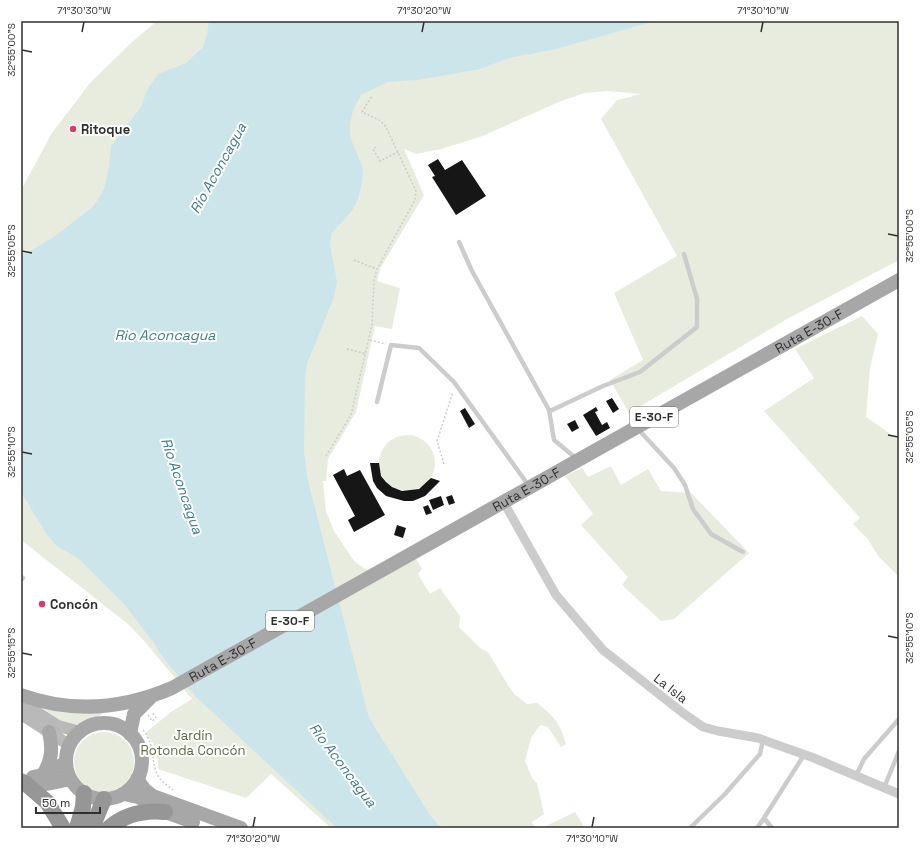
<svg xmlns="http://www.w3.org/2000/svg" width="920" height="849" viewBox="0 0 920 849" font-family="'Space Grotesk',sans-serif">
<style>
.green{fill:#e8ecde}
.water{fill:#cbe5ea}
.building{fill:#161616}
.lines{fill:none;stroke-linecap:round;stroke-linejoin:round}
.path{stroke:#ccc;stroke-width:1.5;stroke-dasharray:2 2;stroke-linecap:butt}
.lane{stroke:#ccc;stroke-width:4.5}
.street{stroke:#ccc;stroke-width:9}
.secondary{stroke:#b9b9b9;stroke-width:12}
.primary{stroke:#a7a7a7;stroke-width:14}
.highway{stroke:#969696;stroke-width:16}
.ticks{fill:none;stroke:#2f2f2f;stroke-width:1.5}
.poi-dot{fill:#dd3a69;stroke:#fff;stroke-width:1.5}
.labels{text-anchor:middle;stroke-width:4;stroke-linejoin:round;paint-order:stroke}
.shield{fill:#fff;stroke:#6d6d6d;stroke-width:1}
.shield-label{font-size:12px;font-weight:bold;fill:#2f2f2f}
.poi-label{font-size:13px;font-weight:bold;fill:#2f2f2f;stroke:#fff;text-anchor:start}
.street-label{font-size:13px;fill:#2f2f2f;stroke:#fff}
.park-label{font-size:13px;fill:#5b693e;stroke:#fff}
.water-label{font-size:14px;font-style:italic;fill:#3f7a88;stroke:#fff}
.neatline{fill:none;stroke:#2f2f2f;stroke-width:1.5}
.ticks-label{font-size:10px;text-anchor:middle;fill:#2f2f2f}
</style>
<rect width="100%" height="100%" fill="#fff"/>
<path class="green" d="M157 21H899V260L787 319 629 413 610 380 643 360 614 293 677 256 601 119 617 100 641 94 608 91 585 93 561 101 480 137 441 149 416 154 404 149 424 195 381 267 377 281 400 288 392 329 375 326 356 412 328 459 326 481H323L326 512 334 531 354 561 364 568 382 576 415 557 422 569 418 574 430 594 440 588 460 616 459 627 481 649 488 652 508 685 514 694 527 704 537 703C554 716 560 723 566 744L561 747 548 727 540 725 531 738 525 761 532 778 537 783 544 814 532 822 535 828H331L271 774 246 798 158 769C158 754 156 744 145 733L171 712 192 699 146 643 128 624 21 540V190L52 133 90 83 132 42Z
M862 316 878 334 870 368 866 417 899 440V577L879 557 867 538 853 524 860 518 764 411 814 378 795 349Z
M379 463a28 28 0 1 1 56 0a28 28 0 1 1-56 0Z
M611 466 621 485 648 469 661 491 691 493 749 553 674 619 661 621 622 585 628 577 581 525 593 514 565 476 582 468 588 477Z
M38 705 107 710 98 717 90 718 74 726 65 724Z
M74 762a30 30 0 1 1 60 0a30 30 0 1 1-60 0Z
M575 812 585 828H542Z"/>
<path class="water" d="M209 21H655L556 49 509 58 480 69 418 80 388 82 361 95 353 110 350 124V136L363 169 362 182 358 199 352 211 332 233 330 244 337 282 334 297 307 364 305 377 304 452 308 481 369 718 430 815 441 828H337L196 697 164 659 153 642 125 605 78 558 58 547 47 535 24 497 21 491V256L51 239 94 206 104 189 109 167 111 146 141 107 147 90 158 74 186 63 203 47 207 34Z"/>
<path class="building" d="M438 159 445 170 462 160 486 196 456 215 432 177 435 176 428 165Z
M612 398 619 409 613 413 606 401Z
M596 407 598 411 595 412 602 425 607 422 610 428 596 436 583 415Z
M465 408 475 424 469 428 460 411Z
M575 420 579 428 572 432 567 424Z
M370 463H379L381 476 386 482 392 487 402 491 419 489 431 478 440 481 425 496 413 501H404L386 496 377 488 373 481Z
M344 469 347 476 360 470 385 515 354 532 348 520 355 516 333 475Z
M452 495 455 503 449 505 446 497Z
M441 496 444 505 433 510 429 500Z
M428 505 432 513 426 515 423 507Z
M397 525 406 528 403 538 394 535Z"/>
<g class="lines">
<path class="path" d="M376 147 373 149 380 161 398 152
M354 260 377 269
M370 340 386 344
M347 349 366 354
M326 456 351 415 372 325 374 280 377 269 415 200 416 191 386 127 381 121 362 112 372 96
M444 464 437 441 453 392
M148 715 152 721 156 718 152 712
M143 730C157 747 150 765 159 777 162 782 168 786 173 790"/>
<path class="lane" d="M459 242 472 271 549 410 554 440 577 459
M377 402 391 345 419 348 454 382 529 486
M550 411 603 386 640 372 697 327V299L684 254
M637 428 674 468 685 485 693 509 711 534 743 552
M21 580 23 578
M856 776 864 759 899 719
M884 788 899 751
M690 828 725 794 760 754 763 740
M757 828 764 818
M772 828 764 818 804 755"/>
<path class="street" d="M503 501 556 595 603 650 683 713 703 727 718 731 758 738 814 758 899 794"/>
<path class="secondary" d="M21 702 58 726 80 732
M21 714 69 745"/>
<g class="primary">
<path id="s1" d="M21 695C71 713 123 709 172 688L899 280"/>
<circle cx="104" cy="761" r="38"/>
<path d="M130 734 134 714 150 698"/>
<path d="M42 776C52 761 53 749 49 732"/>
<path d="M33 777 48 774 66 762"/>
<path d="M137 779 145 790 153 796 241 828"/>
<path d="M21 780C35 789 55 782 70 779"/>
<path d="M124 794 138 797 165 812 193 822"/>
</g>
<path class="highway" d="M25 783 47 802 63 828
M77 828 83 807 84 793
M92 828 104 799
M109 828C125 814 144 810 165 812"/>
</g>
<path class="ticks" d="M82 32 84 22M422 32 424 22M761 32 763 22M22 50 32 52M888 234 898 236M22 251 32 253M888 435 898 437M22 452 32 454M888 636 898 638M22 653 32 655M253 827 255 817M592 827 594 817"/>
<g class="poi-dot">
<circle cx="73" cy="129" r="4"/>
<circle cx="42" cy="604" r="4"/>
</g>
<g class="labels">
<g class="shield">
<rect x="630" y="407" width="48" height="20" rx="3"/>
<rect x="266" y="611" width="48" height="20" rx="3"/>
</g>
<g class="shield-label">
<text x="654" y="421">E-30-F</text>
<text x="290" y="625">E-30-F</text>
</g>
<g class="poi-label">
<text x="81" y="134">Ritoque</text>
<text x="50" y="609">Concón</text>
</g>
<g class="street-label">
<text dy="5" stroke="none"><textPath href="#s1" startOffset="885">Ruta E-30-F</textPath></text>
<text dy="5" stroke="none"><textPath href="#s1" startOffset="561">Ruta E-30-F</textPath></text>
<text dy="5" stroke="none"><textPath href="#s1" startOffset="213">Ruta E-30-F</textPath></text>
<text transform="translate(671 688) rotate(38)" y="5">La Isla</text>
</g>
<g class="park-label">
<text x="193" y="740">Jardín<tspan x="193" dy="15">Rotonda Concón</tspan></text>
</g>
<g class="water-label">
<text transform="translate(218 168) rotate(-61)" y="5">Río Aconcagua</text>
<text x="165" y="340">Rio Aconcagua</text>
<text transform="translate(182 486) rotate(71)" y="5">Río Aconcagua</text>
<text transform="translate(343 765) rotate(53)" y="5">Río Aconcagua</text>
</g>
</g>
<rect width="920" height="849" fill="none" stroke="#ffffff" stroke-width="44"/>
<path d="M36 807v6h64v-6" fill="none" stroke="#2f2f2f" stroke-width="2"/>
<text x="42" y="807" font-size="12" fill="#2f2f2f" stroke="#ffffff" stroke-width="3" paint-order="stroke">50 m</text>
<rect x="22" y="22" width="876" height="805" class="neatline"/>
<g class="ticks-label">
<text x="84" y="14">71°30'30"W</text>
<text x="424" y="14">71°30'20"W</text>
<text x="763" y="14">71°30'10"W</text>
<text transform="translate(11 50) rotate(-90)" y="4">32°55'00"S</text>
<text transform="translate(909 236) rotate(-90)" y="4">32°55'00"S</text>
<text transform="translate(11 251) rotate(-90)" y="4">32°55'05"S</text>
<text transform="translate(909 437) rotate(-90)" y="4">32°55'05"S</text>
<text transform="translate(11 452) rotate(-90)" y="4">32°55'10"S</text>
<text transform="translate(909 638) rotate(-90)" y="4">32°55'10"S</text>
<text transform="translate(11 653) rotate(-90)" y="4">32°55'15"S</text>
<text x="253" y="842">71°30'20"W</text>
<text x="592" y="842">71°30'10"W</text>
</g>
</svg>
